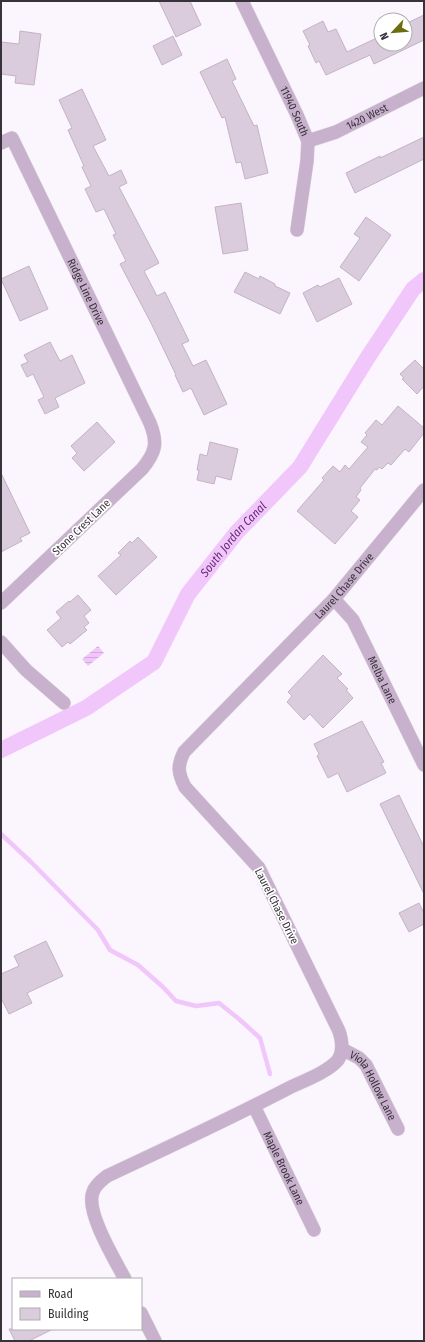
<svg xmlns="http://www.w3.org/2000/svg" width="425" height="1342" viewBox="0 0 425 1342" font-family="'Fira Sans Condensed',sans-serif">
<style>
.water{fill:url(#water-rules)}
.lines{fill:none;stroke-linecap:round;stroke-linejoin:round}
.stream{stroke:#f1c7fb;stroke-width:4.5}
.canal{stroke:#f1c7fb;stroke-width:16}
.building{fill:#dacbdd;stroke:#c2b3c6}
.minor-casing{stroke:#d8d2da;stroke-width:14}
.minor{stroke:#c8b1cd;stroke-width:13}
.labels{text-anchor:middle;stroke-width:3.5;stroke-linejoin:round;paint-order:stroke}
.street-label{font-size:11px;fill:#38323a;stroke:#fff}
.water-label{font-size:12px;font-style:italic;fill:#672a75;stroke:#fff}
</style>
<defs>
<pattern id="water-rules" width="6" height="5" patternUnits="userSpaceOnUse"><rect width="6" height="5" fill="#f1c7fb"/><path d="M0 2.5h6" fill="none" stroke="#cfabd8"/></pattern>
</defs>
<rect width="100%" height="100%" fill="#fbf5fd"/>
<path class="water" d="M98 646 104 653 88 666 82 659Z"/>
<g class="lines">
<path class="stream" d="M1 834 31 862 98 930 110 950 138 965 163 987 176 1001 196 1006 219 1003 239 1019 260 1038 270 1074"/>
<path class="canal" id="s1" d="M1 750 86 708 154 662 188 594 237 532 300 467 368 357 413 289 424 280"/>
</g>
<path class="building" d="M159 1H190L201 25 176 37Z
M424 15V40L374 64 370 55 326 75 319 61 316 63 308 46 310 45 303 31 323 21 328 32 336 29 347 52 381 36V44H405V24Z
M20 31 41 34 34 85 15 83 16 76 1 74V42L19 44Z
M173 36 182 55 162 65 153 46Z
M227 59 236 79 232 81 254 126 257 125 268 173 245 179 241 162 236 163 225 117 222 118 200 72Z
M82 89 106 140 93 146 109 176 121 170 127 183 119 187 159 263 144 271 157 296 165 292 189 341 182 344 193 366 206 360 227 404 204 415 191 388 183 392 175 375H176L151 323 120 264 126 261 113 235 116 234 104 209 96 212 85 189 91 186 82 167 84 166 68 130 72 128 59 100Z
M424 137V159L355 193 346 173 380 156V158Z
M241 203 248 250 223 254 215 207Z
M366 217 391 235 359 281 340 267 360 238 354 234Z
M29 266 48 309 20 321 1 279Z
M245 272 259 279 260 276 275 284V286L290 293 280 314 234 292Z
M339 278 352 304 317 322 303 293 318 285 320 287Z
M50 342 60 361 72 355 85 383 55 398 59 407 45 414 38 400 44 397 33 374 27 377 21 365 28 362 24 355Z
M415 360 424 369V386L417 394 402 379 404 378 400 374Z
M398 406 424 428V433L409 452 405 449 391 465 388 463 382 469 379 467 377 470 375 469 360 488 361 490 356 497 360 500 351 511 358 517 335 544 297 511 324 480 322 478 333 466 340 472 345 465 349 469 368 447 361 442 367 435 365 433 376 420 382 425Z
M97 422 115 442 84 471 72 458 77 453 71 446Z
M210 442 238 449 231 480 216 476 214 484 197 480 199 470H197L200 454 207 456Z
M1 473 30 533 20 538 22 541 1 552Z
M138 537 157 557 116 595 98 576 121 555 118 553 130 541 132 543Z
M78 595 91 610 84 616 89 623 84 627 87 630 70 644 68 642 62 647 47 630 61 618 56 612 69 601 70 602Z
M323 655 342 674 337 678 348 689 346 690 353 698 323 728 310 714 304 720 287 702 292 696 288 692Z
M362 721 384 762 381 763 386 773 347 792 338 773 328 778 317 756 319 754 314 744Z
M399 795 424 847V894L380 804Z
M419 903 424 913V924L409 932 399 913Z
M46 941 63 976 27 993 32 1003 9 1014 1 998V974L19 966 14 956Z
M9 1329H53L29 1341H15Z"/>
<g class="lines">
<g class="minor-casing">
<g id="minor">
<path id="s2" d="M242 1 297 115 308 141 307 161 297 230"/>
<path id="s3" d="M308 141 336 132 424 88"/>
<path id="s4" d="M1 143 12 138 150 423C158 443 156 452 142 469L1 603"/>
<path id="s5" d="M334 599 353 620 424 765"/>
<path d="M1 642 26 670 64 703"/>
<path id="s6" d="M342 1049 359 1058 366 1065 398 1129"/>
<path id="s7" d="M254 1106 314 1230"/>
<path id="s8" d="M125 1279C115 1260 85 1211 93 1192 95 1185 102 1180 107 1176 167 1148 227 1120 285 1090 300 1082 327 1073 338 1060 344 1051 342 1040 339 1031L259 868 185 787C178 773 177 766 184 752L334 599 424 490"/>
<path d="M141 1313 155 1341"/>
</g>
</g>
<use href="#minor" class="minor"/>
</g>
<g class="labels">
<g class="street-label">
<text dy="4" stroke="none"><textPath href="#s2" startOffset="122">11940 South</textPath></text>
<text dy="4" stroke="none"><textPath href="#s3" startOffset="64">1420 West</textPath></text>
<text dy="4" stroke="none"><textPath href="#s4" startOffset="183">Ridge Line Drive</textPath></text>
<text transform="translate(81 527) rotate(-44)" y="4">Stone Crest Lane</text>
<text dy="4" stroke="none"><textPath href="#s8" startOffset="964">Laurel Chase Drive</textPath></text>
<text dy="4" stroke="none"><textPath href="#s5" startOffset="95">Melba Lane</textPath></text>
<text transform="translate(277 906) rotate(63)" y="4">Laurel Chase Drive</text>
<text dy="4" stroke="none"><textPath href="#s6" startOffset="50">Viola Hollow Lane</textPath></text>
<text dy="4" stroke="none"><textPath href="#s7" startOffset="69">Maple Brook Lane</textPath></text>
</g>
<g class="water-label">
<text dy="4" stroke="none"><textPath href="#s1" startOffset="324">South Jordan Canal</textPath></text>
</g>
</g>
<rect width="425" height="1342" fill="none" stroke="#38323a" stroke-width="4"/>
<rect x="12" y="1278" width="130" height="52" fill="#ffffff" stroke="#afadb0"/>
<rect x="20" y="1291" width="20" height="6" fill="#c8b1cd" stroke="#afadb0"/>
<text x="48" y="1298" font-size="12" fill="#38323a">Road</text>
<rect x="20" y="1308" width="20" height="12" fill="#dacbdd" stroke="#afadb0"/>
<text x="48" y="1318" font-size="12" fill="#38323a">Building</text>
<g transform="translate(393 32) rotate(244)"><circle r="19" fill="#ffffff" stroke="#afadb0"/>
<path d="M0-3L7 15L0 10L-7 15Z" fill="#6d6d0e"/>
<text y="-6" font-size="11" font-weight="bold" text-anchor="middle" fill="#38323a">N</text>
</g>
</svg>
